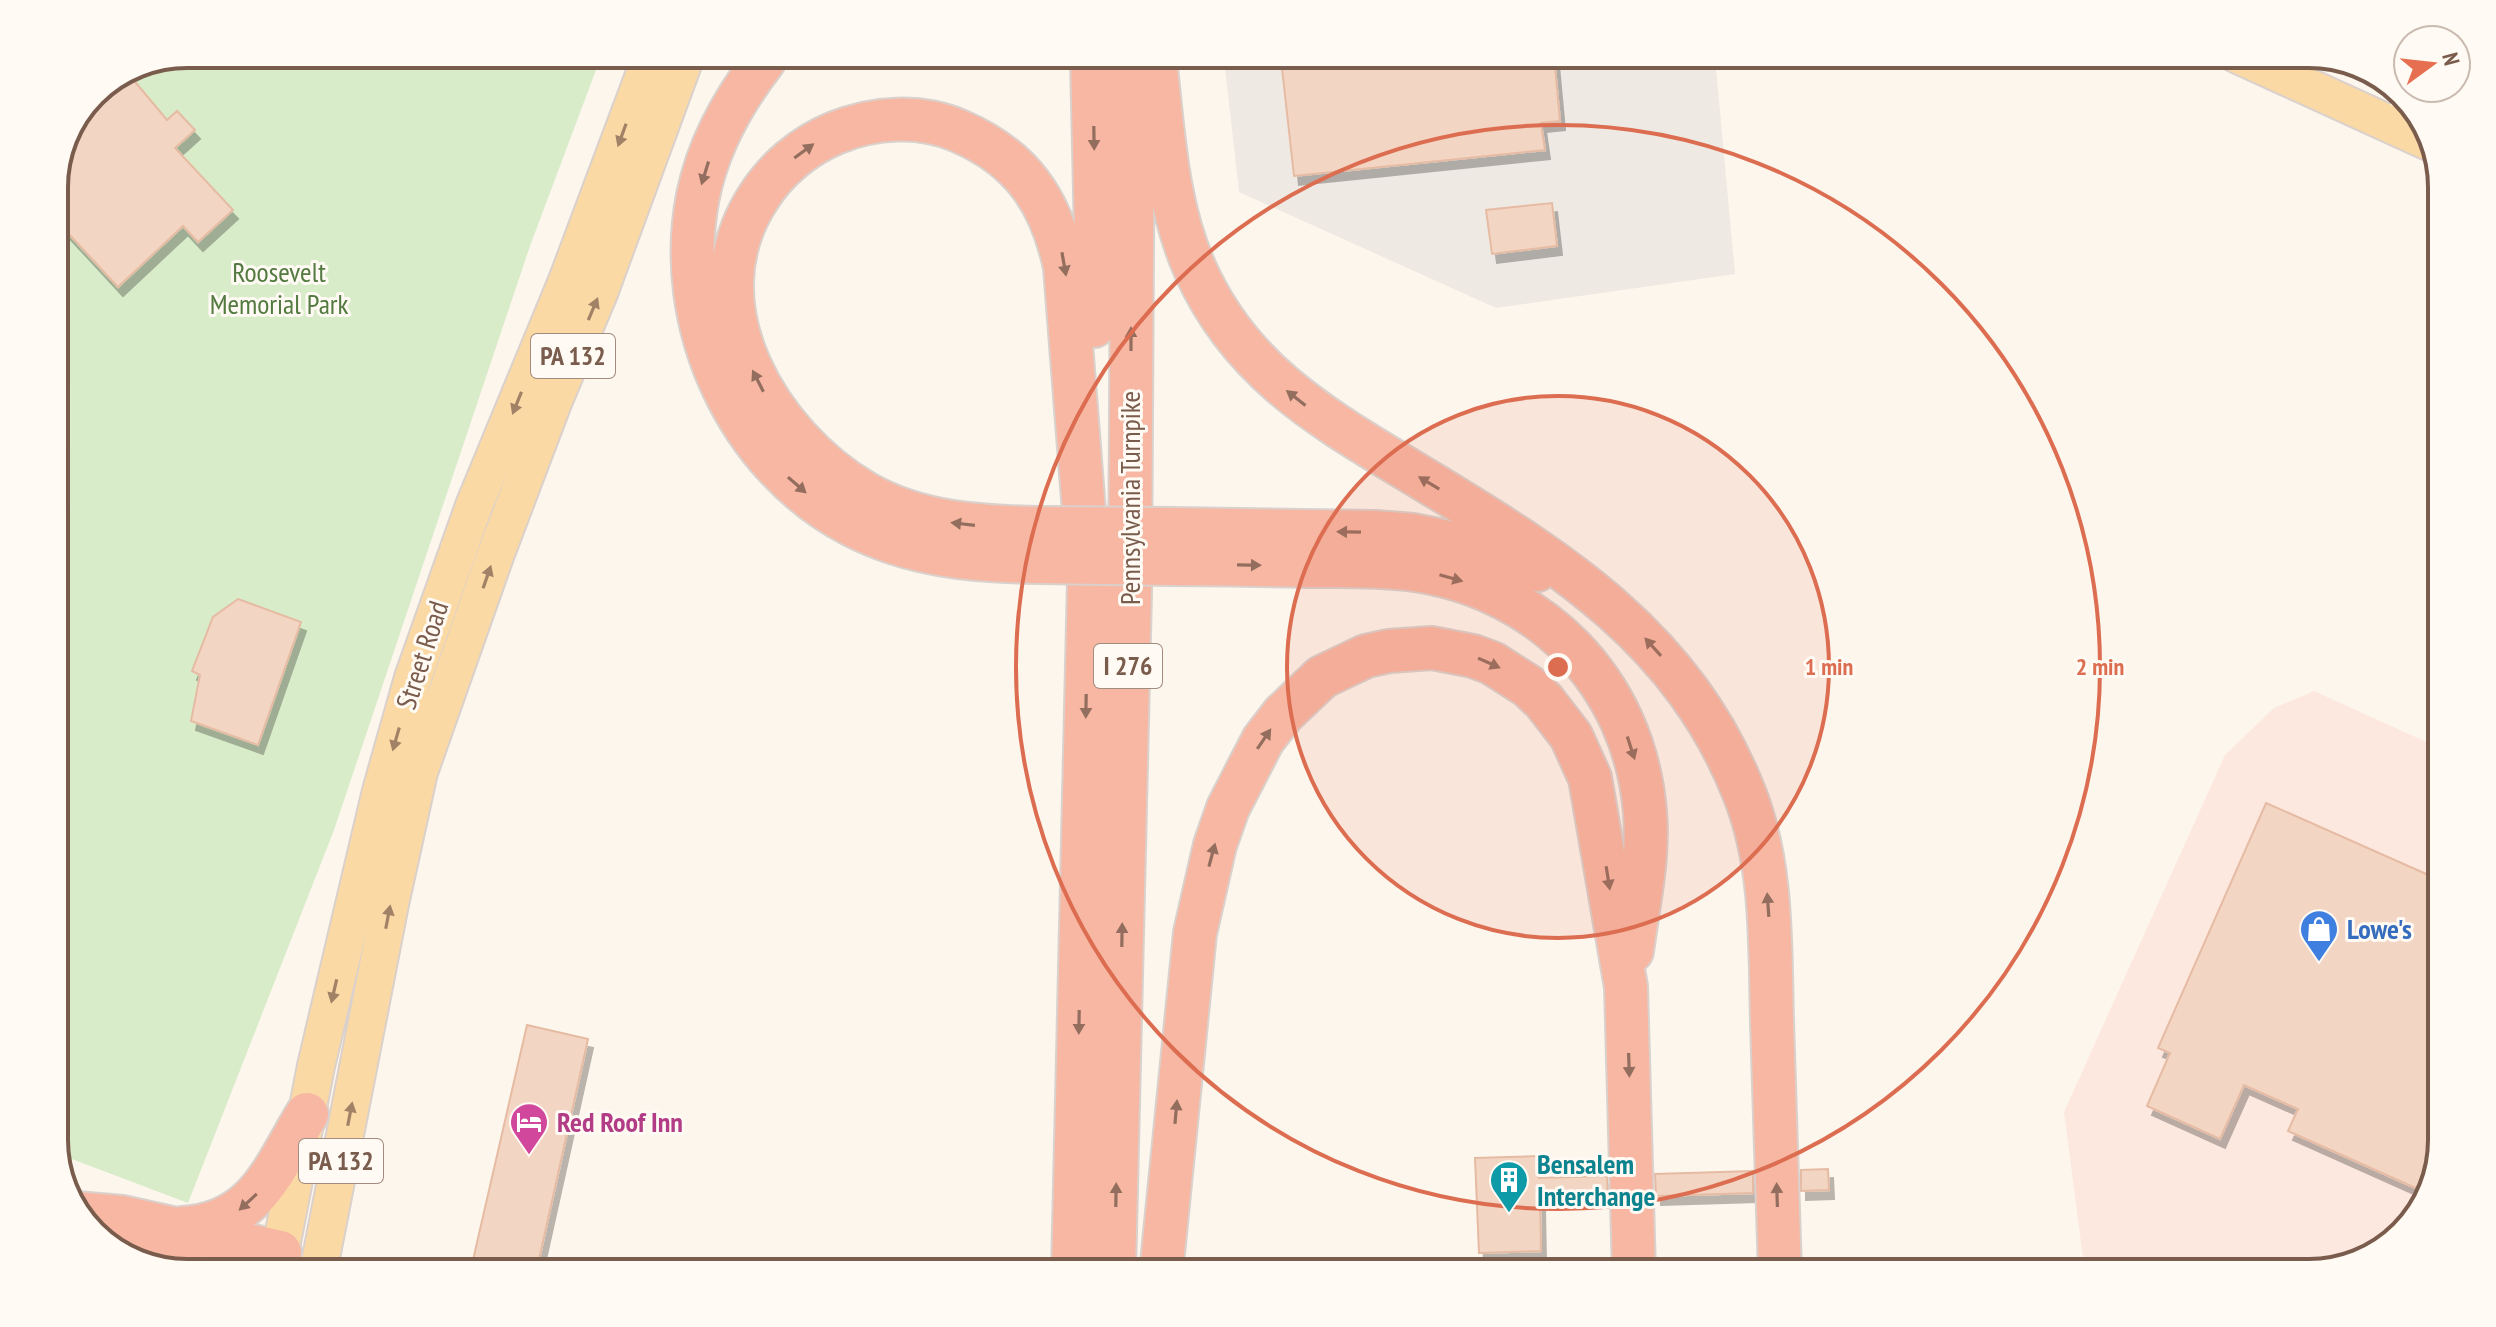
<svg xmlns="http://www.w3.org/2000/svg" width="2496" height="1327" viewBox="0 0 2496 1327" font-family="'PT Sans Narrow',sans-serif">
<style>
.commercial{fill:#fde8e0}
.industrial{fill:#efe9e4}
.green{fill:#d8ecc9}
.building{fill:#f3d5c3;stroke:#e6bba3;stroke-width:2;filter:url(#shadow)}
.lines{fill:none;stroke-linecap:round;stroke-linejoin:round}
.minor-casing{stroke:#d1beb0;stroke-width:32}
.major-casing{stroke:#dad1cd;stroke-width:40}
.highway-casing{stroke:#dad1cd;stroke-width:46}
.minor{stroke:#fff;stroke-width:28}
.major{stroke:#fbd9a5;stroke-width:36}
.highway{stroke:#f7b7a3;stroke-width:42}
.highway-bridge-casing{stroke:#dad1cd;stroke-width:46;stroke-linecap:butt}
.highway-bridge{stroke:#f7b7a3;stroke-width:42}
.oneway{fill:#a18267}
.oneway2{fill:#936e5e}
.ring{fill:none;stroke:#dc6d51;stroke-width:4}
.labels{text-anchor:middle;stroke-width:6;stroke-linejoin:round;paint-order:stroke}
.shield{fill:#fffaf3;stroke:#a28b7f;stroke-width:2}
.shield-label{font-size:26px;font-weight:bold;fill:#7a5c4d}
.park-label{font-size:28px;fill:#537a41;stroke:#fffaf3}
.street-label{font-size:28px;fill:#7a5c4d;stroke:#fffaf3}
.shop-label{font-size:28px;font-weight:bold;fill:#366cbe;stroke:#fffaf3;text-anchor:start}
.hotel-label{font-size:28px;font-weight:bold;fill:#b23c85;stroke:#fffaf3;text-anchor:start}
.culture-label{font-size:28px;font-weight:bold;fill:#0d838f;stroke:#fffaf3;text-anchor:start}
.rim{fill:none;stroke:#7a5c4d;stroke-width:4}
.centre{fill:#dc6d51;stroke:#fffaf3;stroke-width:4}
.ring-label{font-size:24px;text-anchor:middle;font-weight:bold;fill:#dc6d51;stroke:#fffaf3;stroke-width:6;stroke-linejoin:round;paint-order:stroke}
</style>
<defs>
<filter id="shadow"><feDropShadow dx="5" dy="9" stdDeviation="0" flood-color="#0004"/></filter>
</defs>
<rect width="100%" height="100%" fill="#fdf6ec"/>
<path class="commercial" d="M2314 691 2442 749V1140L2428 1199 2376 1255 2309 1273H2085L2064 1112 2225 755 2274 708Z"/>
<path class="industrial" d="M1715 57 1735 274 1496 308 1239 192 1224 59Z"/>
<path class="green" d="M599 62 530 246 334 830 188 1203 56 1153 54 179 93 93 137 64Z"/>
<path class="building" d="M1554 57 1560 121 1541 123 1545 150 1294 176 1281 59Z
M126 71 167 120 177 111 195 130 175 148 233 210 198 242 183 226 118 287 54 218V179L93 93Z
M1552 203 1557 246 1492 254 1486 210Z
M238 599 301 622 258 745 191 721 200 675 192 671 213 617Z
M2266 803 2442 881V1140L2429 1194 2288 1131 2298 1109 2244 1085 2220 1139 2147 1106 2170 1053 2158 1048Z
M527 1025 588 1039 536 1273H470Z
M1538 1156 1539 1178 1607 1176 1608 1197 1540 1199 1541 1251 1479 1253 1475 1158Z
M1828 1169 1829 1190 1801 1191V1170Z
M1753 1171V1193L1656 1196 1655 1174Z"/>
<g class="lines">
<g class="minor-casing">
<path id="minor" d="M2396 127 2407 102"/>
</g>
<g class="major-casing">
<path id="major" d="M2236 54 2429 142
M276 1273 316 1066 381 791 413 678 474 506 567 281 649 62
M318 1273 390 904 419 772 495 556 554 400 599 293 684 61"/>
</g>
<g class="highway-casing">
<path id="highway" d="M1155 59C1163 129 1166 204 1195 269 1243 377 1330 422 1425 480 1562 563 1684 639 1745 795 1773 867 1770 945 1772 1022 1775 1105 1777 1189 1780 1273
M1092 60 1096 234 1094 326
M764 61C733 101 708 146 698 196 673 323 736 464 852 525 911 556 974 561 1040 562
M1041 528C981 527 919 524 865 493 768 436 689 305 758 198 776 169 804 146 835 133 874 117 920 114 959 131 1022 158 1051 201 1065 267L1088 563
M1172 529 1375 532 1413 535 1453 543 1537 570
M1171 564C1218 564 1264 565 1311 566 1343 566 1375 565 1407 569 1538 585 1634 680 1645 812 1649 858 1638 905 1632 951
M76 1213 122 1217 280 1252
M182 1228C256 1224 273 1170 307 1114
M115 1248 148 1251 181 1258
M1073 1273 1090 537
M1114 1273 1130 593 1133 66
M1161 1273 1195 933 1215 845 1228 808 1263 740 1283 714 1322 677 1366 656 1389 651 1432 648 1473 656 1492 663 1528 686 1544 701 1571 736 1590 778 1626 987 1634 1273"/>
</g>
<use href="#minor" class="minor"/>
<use href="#major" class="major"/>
<use href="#highway" class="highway"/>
<g class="highway-bridge-casing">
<path id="highway-bridge" d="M1041 528 1172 529
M1040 562 1171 564"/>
</g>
<use href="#highway-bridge" class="highway-bridge"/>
</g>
<defs><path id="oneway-solid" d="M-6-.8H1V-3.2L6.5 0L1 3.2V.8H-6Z" transform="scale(2)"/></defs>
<g class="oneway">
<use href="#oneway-solid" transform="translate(622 135) rotate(110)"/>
<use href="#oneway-solid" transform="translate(593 309) rotate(-67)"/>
<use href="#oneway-solid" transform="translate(517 403) rotate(112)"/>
<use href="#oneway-solid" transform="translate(487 577) rotate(-71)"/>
<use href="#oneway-solid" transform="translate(396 739) rotate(106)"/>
<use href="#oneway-solid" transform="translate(388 917) rotate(-79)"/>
<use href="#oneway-solid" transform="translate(334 991) rotate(103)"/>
<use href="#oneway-solid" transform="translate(350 1114) rotate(-79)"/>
</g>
<g class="oneway2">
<use href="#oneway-solid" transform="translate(1094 138) rotate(89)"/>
<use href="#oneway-solid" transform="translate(804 151) rotate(-36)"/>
<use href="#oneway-solid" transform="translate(705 173) rotate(107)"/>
<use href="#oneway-solid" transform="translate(1064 264) rotate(80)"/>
<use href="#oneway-solid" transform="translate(1131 339) rotate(-90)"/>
<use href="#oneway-solid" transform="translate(758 381) rotate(-117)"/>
<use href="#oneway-solid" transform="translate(1296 398) rotate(-142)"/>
<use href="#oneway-solid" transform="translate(1429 483) rotate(-149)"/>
<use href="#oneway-solid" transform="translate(797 485) rotate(41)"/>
<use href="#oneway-solid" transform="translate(963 524) rotate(-173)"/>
<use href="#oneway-solid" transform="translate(1349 532) rotate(-179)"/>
<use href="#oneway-solid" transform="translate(1249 565) rotate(1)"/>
<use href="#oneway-solid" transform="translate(1451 578) rotate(16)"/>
<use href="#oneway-solid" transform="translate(1653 647) rotate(-132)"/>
<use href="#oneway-solid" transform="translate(1489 663) rotate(24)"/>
<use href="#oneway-solid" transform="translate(1086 706) rotate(91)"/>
<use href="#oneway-solid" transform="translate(1264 739) rotate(-56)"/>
<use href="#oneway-solid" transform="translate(1631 748) rotate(72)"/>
<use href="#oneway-solid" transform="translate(1212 855) rotate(-75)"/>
<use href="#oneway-solid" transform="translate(1608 878) rotate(81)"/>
<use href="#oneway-solid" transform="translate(1768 905) rotate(-94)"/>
<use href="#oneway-solid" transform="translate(1122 935) rotate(-89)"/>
<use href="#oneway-solid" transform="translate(1079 1022) rotate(91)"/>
<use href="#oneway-solid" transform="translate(1629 1065) rotate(88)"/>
<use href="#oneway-solid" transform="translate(1176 1112) rotate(-85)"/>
<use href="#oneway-solid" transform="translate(1116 1195) rotate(-89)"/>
<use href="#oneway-solid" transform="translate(1777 1195) rotate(-92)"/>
<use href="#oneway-solid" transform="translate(248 1202) rotate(137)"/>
</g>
<circle cx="1558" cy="667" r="271" fill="#dc6d51" fill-opacity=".12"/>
<g class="ring">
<circle cx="1558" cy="667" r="271"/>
<circle cx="1558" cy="667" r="542"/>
</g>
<defs>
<g id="shop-pin" transform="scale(2)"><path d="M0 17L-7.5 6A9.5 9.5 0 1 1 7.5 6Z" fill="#3f7fe0" stroke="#fffaf3"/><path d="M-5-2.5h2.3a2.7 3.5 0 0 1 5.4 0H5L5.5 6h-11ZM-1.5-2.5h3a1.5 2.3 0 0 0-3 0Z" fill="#fff"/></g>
<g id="hotel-pin" transform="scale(2)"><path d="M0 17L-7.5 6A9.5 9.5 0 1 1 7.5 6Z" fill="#d1479c" stroke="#fffaf3"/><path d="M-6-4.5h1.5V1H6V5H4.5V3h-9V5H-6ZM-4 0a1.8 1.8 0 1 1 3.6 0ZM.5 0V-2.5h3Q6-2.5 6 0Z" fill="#fff"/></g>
<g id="building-pin" transform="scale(2)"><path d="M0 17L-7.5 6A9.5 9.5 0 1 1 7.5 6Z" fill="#0f9aa8" stroke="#fffaf3"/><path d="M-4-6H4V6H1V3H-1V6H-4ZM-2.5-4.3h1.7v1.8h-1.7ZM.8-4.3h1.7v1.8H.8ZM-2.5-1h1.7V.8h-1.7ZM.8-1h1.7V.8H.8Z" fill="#fff"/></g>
</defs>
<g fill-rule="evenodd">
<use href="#shop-pin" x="2319" y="929"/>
<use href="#hotel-pin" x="529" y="1122"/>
<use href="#building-pin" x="1509" y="1180"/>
</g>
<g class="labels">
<g class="shield">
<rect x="531" y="334" width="84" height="44" rx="6"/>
<rect x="1094" y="644" width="68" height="44" rx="6"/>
<rect x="299" y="1139" width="84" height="44" rx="6"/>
</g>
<g class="shield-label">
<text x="573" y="365">PA 132</text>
<text x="1128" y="675">I 276</text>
<text x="341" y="1170">PA 132</text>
</g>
<g class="park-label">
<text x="279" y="282">Roosevelt<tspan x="279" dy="32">Memorial Park</tspan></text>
</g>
<g class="street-label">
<text transform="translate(1130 498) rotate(-90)" y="10">Pennsylvania Turnpike</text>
<text transform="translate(422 655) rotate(-72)" y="10">Street Road</text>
</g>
<g class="shop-label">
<text x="2347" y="939">Lowe's</text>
</g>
<g class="hotel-label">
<text x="557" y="1132">Red Roof Inn</text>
</g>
<g class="culture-label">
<text x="1537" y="1174">Bensalem<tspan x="1537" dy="32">Interchange</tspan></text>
</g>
</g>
<path d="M0 0H2496V1327H0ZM187 68H2309A119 119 0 0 1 2428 187V1140A119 119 0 0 1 2309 1259H187A119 119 0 0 1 68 1140V187A119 119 0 0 1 187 68Z" fill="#fffaf3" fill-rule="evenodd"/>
<path class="rim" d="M187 68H2309A119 119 0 0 1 2428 187V1140A119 119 0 0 1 2309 1259H187A119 119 0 0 1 68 1140V187A119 119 0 0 1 187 68Z"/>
<circle cx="1558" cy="667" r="12" class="centre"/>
<g class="ring-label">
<text x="1829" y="675">1 min</text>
<text x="2100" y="675">2 min</text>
</g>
<g transform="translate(2432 64) rotate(75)"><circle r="38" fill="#fffaf3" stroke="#cabbb1" stroke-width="2"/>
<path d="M0-6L14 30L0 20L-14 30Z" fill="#e76f51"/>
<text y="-12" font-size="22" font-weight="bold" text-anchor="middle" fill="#7a5c4d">N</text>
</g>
</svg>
